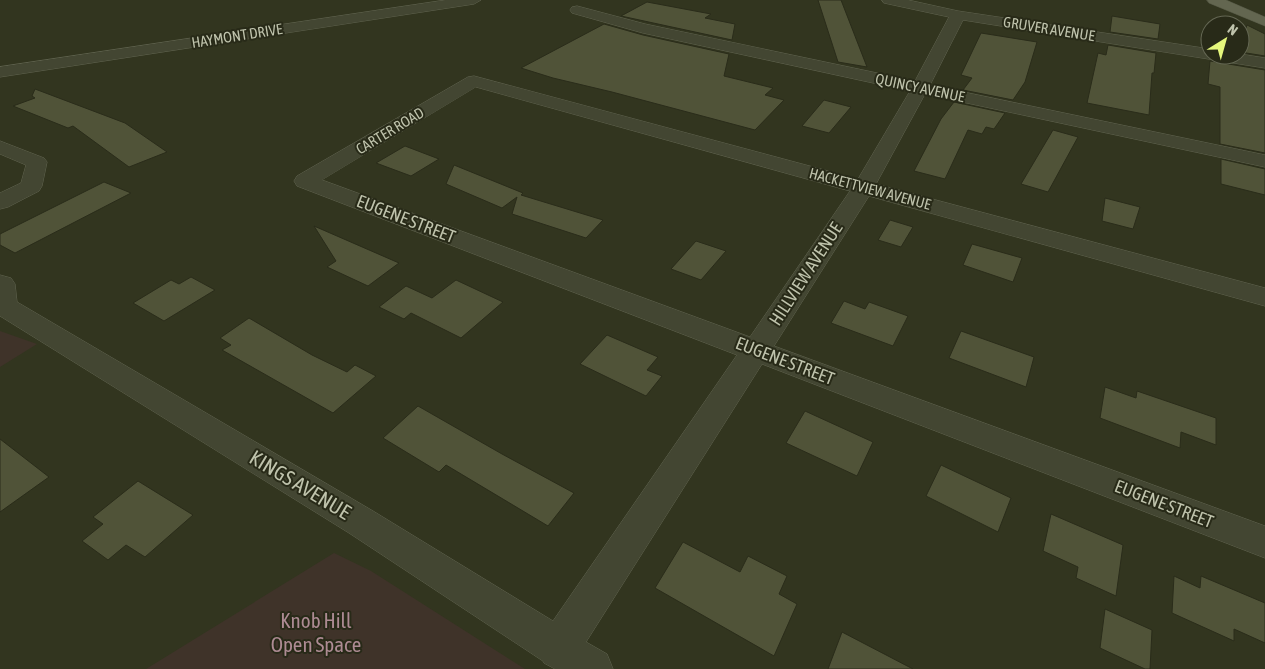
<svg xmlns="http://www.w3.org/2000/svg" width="1265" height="669" viewBox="0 0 1265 669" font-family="'Asap Condensed',sans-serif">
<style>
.green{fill:#3f3329}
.building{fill:#505338;stroke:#2a2c1a}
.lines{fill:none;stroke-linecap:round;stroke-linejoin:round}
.minor-casing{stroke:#616450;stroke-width:1}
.major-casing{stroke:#4f523f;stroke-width:1}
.minor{fill:#434632;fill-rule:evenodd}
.major{fill:#636650;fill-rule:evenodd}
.labels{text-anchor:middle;stroke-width:4;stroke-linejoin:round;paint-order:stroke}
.far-street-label{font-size:15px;fill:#bfc3ac;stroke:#282a18}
.street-label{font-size:18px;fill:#bfc3ac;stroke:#282a18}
.near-street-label{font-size:21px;fill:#bfc3ac;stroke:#282a18}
.near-park-label{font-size:21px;fill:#ad8b93;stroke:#282a18}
</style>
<rect width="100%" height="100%" fill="#32351f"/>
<path class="green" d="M0 331 37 344 0 367Z
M334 553 371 571 525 669H146Z"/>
<path class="building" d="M818 0H841L867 67 838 62Z
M647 2 711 14 705 18 735 24 732 40 621 16Z
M1112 16 1160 24 1158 39 1110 32Z
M604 24 643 35 729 54 724 76 773 88 765 95 784 100 755 130 612 92 553 78 521 68Z
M1247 25 1265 34V56L1240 52V37H1243Z
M981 33 1037 42 1025 82 1013 100 963 90 972 78 961 75Z
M1108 45 1156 53 1154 73H1152L1149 115 1087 103 1098 53 1106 55Z
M1210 61 1265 70V153L1220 144V87L1208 84Z
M35 89 125 123 167 152 129 167 73 126 68 128 13 106 35 98 32 96Z
M824 100 851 107 829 133 802 126Z
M954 102 1005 113 994 129 986 127 982 134 968 130 945 179 914 171 941 119Z
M1053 130 1078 137 1048 192 1021 184Z
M405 146 439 159 411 176 376 163Z
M1221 159 1265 169V195L1221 184Z
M454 165 523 193 521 195 603 220 586 238 512 214 517 197 502 208 446 184Z
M104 182 131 193 15 253 0 245V234Z
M1105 198 1140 207 1133 229 1102 221Z
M890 220 913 227 901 247 878 240Z
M314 226 399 263 368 286 327 267 336 261Z
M696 241 726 251 701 280 671 269Z
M972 244 1022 258 1013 282 963 265Z
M191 277 215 290 164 321 133 303 171 280 179 284Z
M456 280 503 302 461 338 411 313 404 319 379 307 406 286 432 298Z
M844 301 865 309 869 302 908 316 893 346 831 323Z
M249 318 312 355 347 372 355 365 376 376 333 413 222 350 231 345 220 338Z
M961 331 1034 357 1026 387 949 358Z
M607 335 658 357 647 370 662 376 646 396 580 364Z
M1105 387 1136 398 1137 391 1216 418V445L1181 432 1180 448 1100 418Z
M418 406 502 454 574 493 548 526 446 465 439 472 383 438Z
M805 411 873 442 857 476 786 443Z
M0 439 49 477 0 512Z
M941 465 1011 498 998 532 926 496Z
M138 481 193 515 145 557 126 545 108 560 82 541 103 524 93 517Z
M1051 514 1123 545 1116 596 1076 578 1078 567 1043 551Z
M683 542 740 572 748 556 787 576 779 594 797 604 774 656 655 588Z
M1174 576 1200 588 1201 576 1265 603V643L1234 629V641L1172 613Z
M1105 609 1152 630 1150 669H1145L1100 648Z
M842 632 913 669H828Z"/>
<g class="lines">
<g class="minor-casing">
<path id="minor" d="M446 0H481L474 4 0 77V67Z
M882 0H908L958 11 1210 49V55L1240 54 1265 58V68L963 20 930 85 1265 155V167L925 94 876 184 1265 288V306L869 196 774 346 1265 526V558L762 364 586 642 607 654 613 669H555L544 663 543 661 349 533 0 316V275L11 278 15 284 17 302 373 511 553 621 737 355 297 186 294 181 297 176 468 77 474 76 858 179 910 91 643 33 572 13 570 10 572 7 577 6 645 24 915 81 949 17 884 3ZM476 87 850 191 750 337 322 180Z
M0 141 44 158 47 162 42 186 39 191 8 207 0 209V193L21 183 26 165 0 154Z"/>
</g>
<g class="major-casing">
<path id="major" d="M1207 0H1226L1265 17V26L1209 3Z"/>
</g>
<use href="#minor" class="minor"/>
<use href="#major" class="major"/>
</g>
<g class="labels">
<g class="far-street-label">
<text transform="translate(1049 29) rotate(9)" y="5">GRUVER AVENUE</text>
<text transform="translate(237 36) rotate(-9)" y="5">HAYMONT DRIVE</text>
<text transform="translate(920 88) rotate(12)" y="5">QUINCY AVENUE</text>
<text transform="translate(390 131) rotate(-31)" y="5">CARTER ROAD</text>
<text transform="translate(870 189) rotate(15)" y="5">HACKETTVIEW AVENUE</text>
</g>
<g class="street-label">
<text transform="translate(406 219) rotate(21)" y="6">EUGENE STREET</text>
<text transform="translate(806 274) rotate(-57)" y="6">HILLVIEW AVENUE</text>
<text transform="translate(785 361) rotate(21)" y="6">EUGENE STREET</text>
<text transform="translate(1164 504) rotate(21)" y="6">EUGENE STREET</text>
</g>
<g class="near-street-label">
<text transform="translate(300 485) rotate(31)" y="7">KINGS AVENUE</text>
</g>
<g class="near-park-label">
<text x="316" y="628">Knob Hill<tspan x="316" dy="24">Open Space</tspan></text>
</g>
</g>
<g transform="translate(1225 40) rotate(37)"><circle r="24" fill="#282a18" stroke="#646753"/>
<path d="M0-4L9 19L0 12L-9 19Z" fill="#e5f77c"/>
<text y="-8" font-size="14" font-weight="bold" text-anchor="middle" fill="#bfc3ac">N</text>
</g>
</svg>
